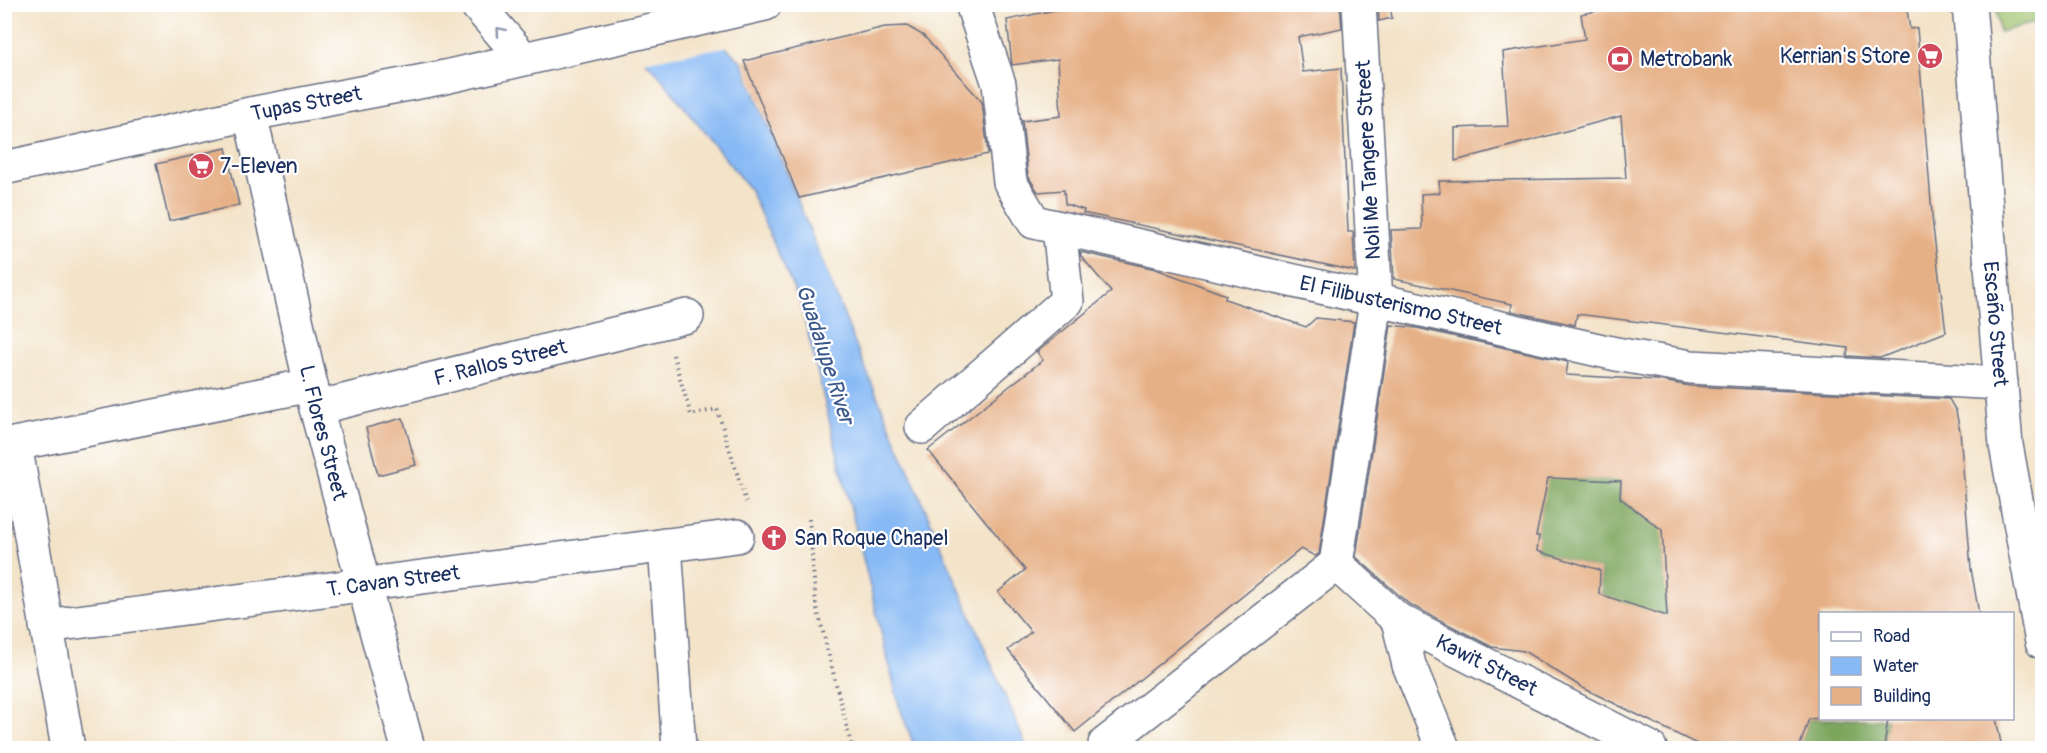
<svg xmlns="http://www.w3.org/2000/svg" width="2047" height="753" viewBox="0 0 2047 753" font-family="Pangolin,sans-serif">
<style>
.green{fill:#9cbf69;stroke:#5c7764;stroke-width:1.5}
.forest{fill:#7da65d;stroke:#4c6a5e;stroke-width:1.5}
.water{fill:#87b9f4;stroke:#5174a9;stroke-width:1.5}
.pier{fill:#f3e3c8}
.building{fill:#e6b086;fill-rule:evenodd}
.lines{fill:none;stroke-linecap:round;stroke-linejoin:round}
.minor-casing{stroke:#676e83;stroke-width:36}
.path{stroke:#676e83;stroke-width:4;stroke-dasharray:1.5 4.5;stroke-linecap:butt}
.minor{stroke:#fff;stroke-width:33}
.oneway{stroke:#8d97ae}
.labels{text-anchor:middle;stroke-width:4.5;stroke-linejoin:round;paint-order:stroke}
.poi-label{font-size:21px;fill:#1b2f5e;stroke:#fff;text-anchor:start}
.street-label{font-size:21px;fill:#1b2f5e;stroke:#fff}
.water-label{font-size:22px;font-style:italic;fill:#3b588b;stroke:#fff}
</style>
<rect width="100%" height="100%" fill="#fff"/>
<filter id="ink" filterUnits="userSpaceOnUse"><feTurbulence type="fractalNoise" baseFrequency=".0167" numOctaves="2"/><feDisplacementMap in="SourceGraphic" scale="12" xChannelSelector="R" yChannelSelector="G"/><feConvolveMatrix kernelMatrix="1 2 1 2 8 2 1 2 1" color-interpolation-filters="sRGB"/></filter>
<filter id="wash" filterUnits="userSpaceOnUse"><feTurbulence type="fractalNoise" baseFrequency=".008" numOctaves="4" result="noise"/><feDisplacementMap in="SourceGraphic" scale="24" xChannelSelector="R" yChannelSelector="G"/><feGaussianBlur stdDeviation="1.35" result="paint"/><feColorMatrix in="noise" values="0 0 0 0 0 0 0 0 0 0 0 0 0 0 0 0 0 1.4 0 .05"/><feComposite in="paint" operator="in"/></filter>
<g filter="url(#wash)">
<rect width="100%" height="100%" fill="#f3e3c8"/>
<path class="green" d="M1996 5H2042V21L1999 32Z"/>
<path class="forest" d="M1554 443 1573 479 1621 481 1620 498 1676 541 1663 547 1665 584 1679 585 1662 632 1650 614 1602 595 1600 570 1537 551 1539 537 1537 532Z
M1809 719H1888L1884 748H1799Z"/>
<path class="water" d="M582 5H679L742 62 861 358 1027 748H915L899 705 801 305 750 190 655 70Z"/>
<path class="pier" d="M684 4 730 46 642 62 579 5Z"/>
<g id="blocks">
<path class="building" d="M1084 4H1340L1342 28 1298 37 1303 72 1341 68 1348 232H1353L1355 271 1083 213 1084 210 1065 204 1064 190 1038 192 1028 176 1022 121 1061 116 1058 59 1012 65 1007 20Z
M1378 4H1390L1392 18 1379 21Z
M1633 4H1906L1910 29 1917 28 1933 227 1946 332 1880 358 1847 356 1848 348 1577 314 1575 325 1511 311 1512 304 1394 279 1391 230 1422 229 1421 194 1440 193 1439 181 1626 178 1621 116 1455 161V128L1508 126 1503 52 1585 39 1581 14Z
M907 26 924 36 982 102 988 154 799 198 744 61 885 27Z
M226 148 239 205 169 221 156 164Z
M1080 252 1156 269 1226 295 1225 299 1306 327 1316 318 1354 322 1319 554 1315 556 1301 549 1075 732 1008 650 1031 632 998 592 1025 570 928 450 1043 360 1037 352 1111 292 1081 256Z
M1391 325 1417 328 1568 362 1566 375 1657 380 1690 386 1949 399 1956 411 1960 431 1971 569 1979 614H1821V718L1809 719 1799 748H1705L1583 688 1524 651 1492 647 1409 604 1356 557ZM1548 478 1621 481 1620 498 1662 530 1667 616 1599 594 1600 570 1537 551 1539 536H1536Z
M403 418 416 465 378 475 366 428Z
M1888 718H1996L2002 748H1884Z"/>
</g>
</g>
<g filter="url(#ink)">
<use href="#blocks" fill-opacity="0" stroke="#676e83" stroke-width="1.5"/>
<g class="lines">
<g class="minor-casing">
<g id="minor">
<path d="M476 4 523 58"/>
<path id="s1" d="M972 4 999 84 1010 182 1034 222 1616 354 1691 367 2001 383"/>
<path id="s2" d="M1969 4 2006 445 2042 642"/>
<path id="s3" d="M250 114 316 408 408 748"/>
<path id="s4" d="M4 168 250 114 445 77 765 4"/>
<path id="s5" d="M316 408 687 316"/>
<path d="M922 427 1067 301 1059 228"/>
<path d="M15 444 68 748"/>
<path d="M4 446 311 385"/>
<path d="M665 545 679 748"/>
<path d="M1336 564 1376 301 1359 4"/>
<path id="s6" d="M1336 564 1398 620 1650 748"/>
<path d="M1398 620 1409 665 1443 748"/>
<path id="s7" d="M46 626 737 536"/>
<path d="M1105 744 1336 564"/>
</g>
</g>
<path class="path" d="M673 355 691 415 717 409 746 502
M809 519 816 604 852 748"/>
<use href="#minor" class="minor"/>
</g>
<defs><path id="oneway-chevron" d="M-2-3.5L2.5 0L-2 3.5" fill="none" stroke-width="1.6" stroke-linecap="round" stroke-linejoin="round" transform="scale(1.5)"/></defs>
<use class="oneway" href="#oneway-chevron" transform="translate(500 31) rotate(-131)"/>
</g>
<defs>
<g id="supermarket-disc" transform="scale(1.35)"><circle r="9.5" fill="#d1495b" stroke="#fff"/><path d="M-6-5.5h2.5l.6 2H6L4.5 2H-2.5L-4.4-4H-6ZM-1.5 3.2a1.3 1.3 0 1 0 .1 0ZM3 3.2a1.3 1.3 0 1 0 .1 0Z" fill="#fff"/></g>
<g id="bank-disc" transform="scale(1.35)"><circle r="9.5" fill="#d1495b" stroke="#fff"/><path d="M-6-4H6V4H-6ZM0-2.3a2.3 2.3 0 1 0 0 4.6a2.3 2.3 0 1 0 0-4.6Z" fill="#fff"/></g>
<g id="church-disc" transform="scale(1.35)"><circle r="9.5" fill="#d1495b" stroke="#fff"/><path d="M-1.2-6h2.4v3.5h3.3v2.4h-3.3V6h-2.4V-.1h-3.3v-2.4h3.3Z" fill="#fff"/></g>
</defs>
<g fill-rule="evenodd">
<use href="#supermarket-disc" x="1930" y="56"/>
<use href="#bank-disc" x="1620" y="59"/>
<use href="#supermarket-disc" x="201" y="166"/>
<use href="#church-disc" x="774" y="538"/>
</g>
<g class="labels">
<g class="poi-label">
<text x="1910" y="63" text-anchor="end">Kerrian's Store</text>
<text x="1640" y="66">Metrobank</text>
<text x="220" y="173">7-Eleven</text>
<text x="794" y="545">San Roque Chapel</text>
</g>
<g class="street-label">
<text dy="7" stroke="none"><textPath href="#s4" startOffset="309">Tupas Street</textPath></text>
<text transform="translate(1368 160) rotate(-93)" y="7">Noli Me Tangere Street</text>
<text dy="7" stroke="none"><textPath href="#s1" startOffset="606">El Filibusterismo Street</textPath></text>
<text dy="7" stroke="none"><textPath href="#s2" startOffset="321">Escaño Street</textPath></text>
<text dy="7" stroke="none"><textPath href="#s5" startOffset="190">F. Rallos Street</textPath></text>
<text dy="7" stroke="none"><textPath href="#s3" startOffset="327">L. Flores Street</textPath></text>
<text dy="7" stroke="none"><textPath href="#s7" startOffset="350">T. Cavan Street</textPath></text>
<text dy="7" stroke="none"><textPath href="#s6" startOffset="183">Kawit Street</textPath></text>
</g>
<g class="water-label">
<text transform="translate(826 354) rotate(72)" y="8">Guadalupe River</text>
</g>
</g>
<rect width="2047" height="753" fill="none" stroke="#fff" stroke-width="24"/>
<rect x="1819" y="612" width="195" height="108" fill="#ffffff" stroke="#a4acbf" stroke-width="1.5"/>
<rect x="1831" y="632" width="30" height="9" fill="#ffffff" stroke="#a4acbf" stroke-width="1.5"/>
<text x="1873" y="642" font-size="18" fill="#1b2f5e">Road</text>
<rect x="1831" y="657" width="30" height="18" fill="#87b9f4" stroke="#a4acbf" stroke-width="1.5"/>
<text x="1873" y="672" font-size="18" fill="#1b2f5e">Water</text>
<rect x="1831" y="687" width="30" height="18" fill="#e6b086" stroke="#a4acbf" stroke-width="1.5"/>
<text x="1873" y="702" font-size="18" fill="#1b2f5e">Building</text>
</svg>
